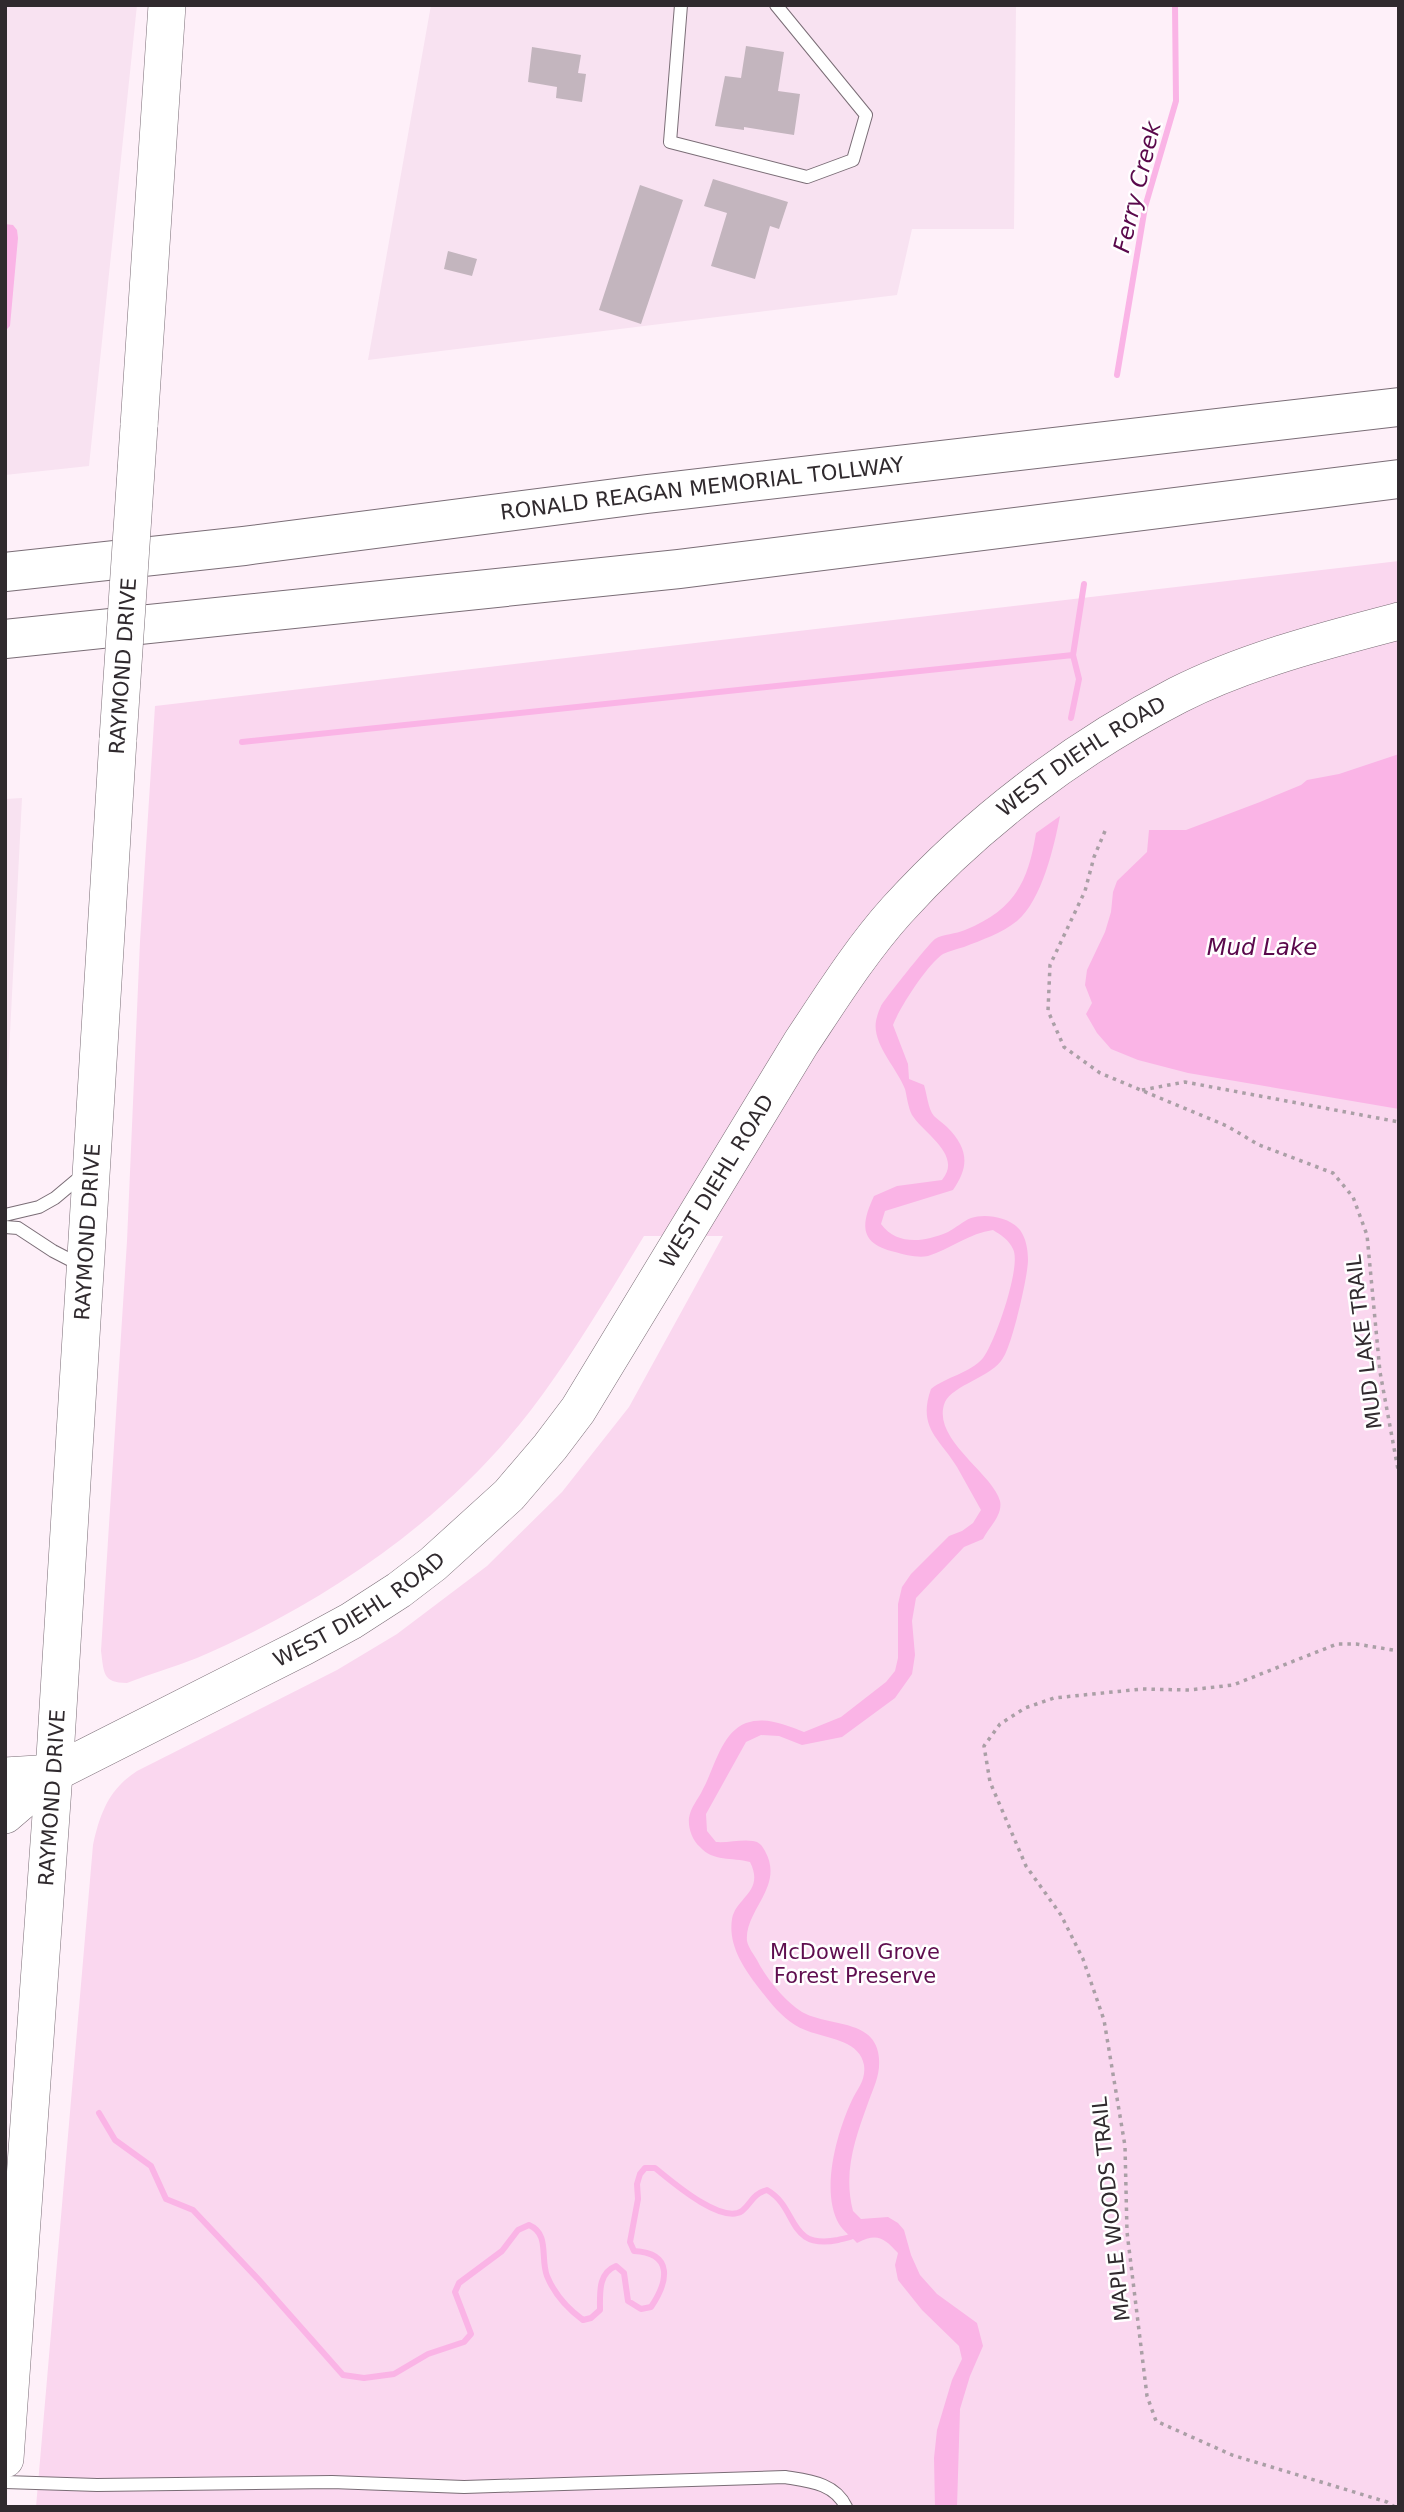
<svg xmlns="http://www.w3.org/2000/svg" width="1404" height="2512" viewBox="0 0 1404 2512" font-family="'DejaVu Sans',sans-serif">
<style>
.built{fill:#f8e2f1}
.green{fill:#fad7ef}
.water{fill:#fab4e6}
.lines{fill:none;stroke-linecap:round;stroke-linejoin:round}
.stream{stroke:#fab4e6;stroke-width:6}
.building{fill:#c3b5be}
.lane-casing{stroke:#7a6d76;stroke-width:14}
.secondary-casing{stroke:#7a6d76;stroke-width:38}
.highway-casing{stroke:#7a6d76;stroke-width:40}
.path{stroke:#aa9fa6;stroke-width:3.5;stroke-dasharray:3.5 5;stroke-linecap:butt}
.lane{stroke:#fff;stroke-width:12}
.secondary{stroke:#fff;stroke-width:37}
.highway{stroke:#fff;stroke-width:38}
.secondary-bridge-casing{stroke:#7a6d76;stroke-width:38;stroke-linecap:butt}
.secondary-bridge{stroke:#fff;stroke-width:37}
.labels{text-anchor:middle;stroke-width:5;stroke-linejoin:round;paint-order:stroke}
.street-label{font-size:21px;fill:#302a2e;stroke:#fff}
.park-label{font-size:21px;fill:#5f0e4f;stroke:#fff}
.water-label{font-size:23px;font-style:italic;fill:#5a084b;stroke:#fff}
</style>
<rect width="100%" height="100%" fill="#fef0f9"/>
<path class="built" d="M5 5H137L89 466 5 475Z
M431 5H1016L1014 229H912L897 295 368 360Z
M22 798 5 1132V799Z"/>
<path class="green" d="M1399 561V2507H36L93 1845C100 1813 109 1789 137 1771L337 1670 397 1634 487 1566 562 1492 629 1407 723 1236H644C608 1295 573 1355 531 1410 446 1521 325 1603 197 1658 174 1667 150 1674 127 1683 102 1683 104 1672 101 1651L127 1241 140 941 155 706Z"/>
<path class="water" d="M5 224 13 225 17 230 18 238 10 326 5 331Z
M1399 754V1109L1188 1073 1138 1060 1111 1049 1097 1033 1086 1014 1092 1003 1085 985 1087 970 1105 932 1111 912 1113 892 1117 881 1147 852 1149 830H1186L1260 802 1301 785 1307 780 1339 774Z
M1060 816C1054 847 1042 900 1017 921 1002 933 982 940 964 947 957 949 949 951 943 954 927 965 900 1007 893 1025L908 1064 909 1079 924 1085C927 1094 928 1109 934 1116 938 1120 943 1123 947 1127 968 1148 970 1166 953 1190L885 1211 881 1224C897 1246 925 1242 948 1232 956 1228 963 1221 971 1218 985 1213 1010 1217 1020 1230 1026 1238 1028 1250 1028 1260 1028 1276 1012 1345 1003 1358 992 1377 953 1385 945 1402 930 1438 993 1473 1000 1501 1003 1515 989 1527 983 1539L964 1547 916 1598 912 1621 915 1655 912 1674 895 1698 842 1737 802 1745 779 1736 761 1735 746 1742 706 1814 707 1831 716 1842C728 1843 742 1839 753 1841 760 1842 762 1846 765 1851 785 1887 744 1910 747 1941 748 1947 754 1955 757 1960 766 1978 785 2001 802 2012 826 2026 871 2019 878 2052 882 2071 875 2084 868 2103 855 2139 843 2172 853 2211L861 2219 888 2217 898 2223 904 2230 911 2255 920 2275 937 2294 977 2323 983 2346 970 2376 960 2409 957 2507H935L934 2458 937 2430 952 2380 962 2359 959 2346 922 2310 898 2280 895 2265 898 2253C883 2237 877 2233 857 2243 852 2237 843 2231 839 2224 820 2191 837 2132 852 2100 858 2088 866 2080 864 2065 859 2036 816 2039 795 2025 779 2015 769 2001 758 1987 743 1967 728 1945 732 1919 736 1897 765 1892 750 1862 732 1857 713 1862 700 1847 692 1840 688 1828 689 1818 691 1806 698 1800 703 1789 715 1767 721 1733 746 1723 766 1716 786 1725 804 1732L841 1717 886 1682 895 1671 898 1658V1604L902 1587 911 1574 949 1536 962 1531 973 1523 981 1510C973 1496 965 1481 957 1467 940 1439 917 1428 931 1389 946 1377 970 1373 983 1358 995 1343 1022 1265 1013 1249 1009 1240 1001 1235 993 1230 970 1233 950 1249 928 1256 918 1258 905 1255 895 1252 860 1244 860 1226 874 1196L897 1186 942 1180C963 1155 924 1134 912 1115 908 1107 907 1097 905 1089 897 1068 872 1044 876 1021 877 1016 879 1010 881 1006 885 999 930 942 935 939 943 934 956 934 965 930 1014 910 1028 883 1036 833Z"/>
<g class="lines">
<path class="stream" d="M1117 375 1145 207 1176 101 1175 5
M1071 718 1079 679 1073 655 1084 584
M242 742 1073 655
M99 2113 115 2140 151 2166 166 2199 193 2210 259 2280 343 2375 364 2378 394 2374 428 2354 464 2342 471 2334 455 2292 459 2283 502 2251 518 2230 529 2225C550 2234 540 2258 547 2276 554 2293 568 2309 583 2320L591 2318 600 2310C600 2293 598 2273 616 2266L624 2273 628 2301 641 2309 651 2307C668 2282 674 2253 634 2251L630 2242 638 2199 637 2184 640 2174 645 2168H655C670 2180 721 2225 742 2211 753 2202 751 2195 767 2190 799 2208 786 2250 838 2240 846 2238 852 2238 858 2232"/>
</g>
<path class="building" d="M746 46 784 52 778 91 800 94 794 135 744 127V130L715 126 725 76 741 78Z
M532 47 581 55 578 73 586 74 582 102 556 98 557 87 528 82Z
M713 179 788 202 779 229 770 226 755 279 711 266 727 213 704 206Z
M640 185 683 200 641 324 599 310Z
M448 251 477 259 472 276 444 269Z"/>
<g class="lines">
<g class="lane-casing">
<path id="lane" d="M681 5 670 142 807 177 853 160 866 115 776 5
M5 1215 39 1207 55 1198 86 1172
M5 1227 18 1228 53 1251 82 1266
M5 2482 97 2485 332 2482 464 2487 785 2477C809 2481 835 2483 846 2507"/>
</g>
<g class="secondary-casing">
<g id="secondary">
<path d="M139 426 167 5"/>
<path d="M5 1776 54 1773"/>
<path id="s1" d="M5 1815 54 1773 303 1647 351 1621 399 1590 433 1564 509 1495 550 1447 578 1410 801 1043C831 998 861 950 897 910 976 823 1073 749 1178 695 1245 661 1326 640 1399 621"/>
<path id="s2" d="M5 2459 54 1773 118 739"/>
</g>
</g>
<g class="highway-casing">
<g id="highway">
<path id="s3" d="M5 572 244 546 647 494 1399 407"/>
<path d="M5 639 679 569 1399 479"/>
</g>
</g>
<path class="path" d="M1105 831 1094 857 1085 891 1050 965 1048 1011 1064 1047 1100 1073 1227 1126 1259 1145 1333 1173 1353 1197 1367 1235 1380 1372 1399 1475
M1142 1090 1185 1082 1399 1122
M1395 2507 1387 2502 1232 2455 1156 2421 1147 2396 1127 2232 1125 2146 1104 2020 1083 1959 1061 1915 1026 1866 990 1782 984 1746 1000 1724 1025 1708 1054 1698 1142 1689 1189 1690 1233 1685 1337 1644H1356L1399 1651"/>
<use href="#lane" class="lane"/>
<use href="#secondary" class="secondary"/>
<use href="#highway" class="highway"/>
<g class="secondary-bridge-casing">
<path id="secondary-bridge" d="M118 739 139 426"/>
</g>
<use href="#secondary-bridge" class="secondary-bridge"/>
</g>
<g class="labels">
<g class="street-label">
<text dy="7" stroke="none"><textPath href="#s3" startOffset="702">RONALD REAGAN MEMORIAL TOLLWAY</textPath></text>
<text transform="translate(123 666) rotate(-86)" y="7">RAYMOND DRIVE</text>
<text dy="7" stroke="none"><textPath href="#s1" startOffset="1545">WEST DIEHL ROAD</textPath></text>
<text dy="7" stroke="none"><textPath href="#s1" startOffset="978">WEST DIEHL ROAD</textPath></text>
<text dy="7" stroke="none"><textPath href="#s2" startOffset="1230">RAYMOND DRIVE</textPath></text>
<text transform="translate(1364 1342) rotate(-97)" y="7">MUD LAKE TRAIL</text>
<text dy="7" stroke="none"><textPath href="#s1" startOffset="411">WEST DIEHL ROAD</textPath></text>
<text dy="7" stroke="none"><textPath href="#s2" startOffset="663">RAYMOND DRIVE</textPath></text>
<text transform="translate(1111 2209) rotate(-96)" y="7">MAPLE WOODS TRAIL</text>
</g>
<g class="park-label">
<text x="855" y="1959">McDowell Grove<tspan x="855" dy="24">Forest Preserve</tspan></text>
</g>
<g class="water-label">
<text transform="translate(1137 187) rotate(-76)" y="8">Ferry Creek</text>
<text x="1262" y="955">Mud Lake</text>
</g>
</g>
<rect width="1404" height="2512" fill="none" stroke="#302a2e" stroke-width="14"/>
</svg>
